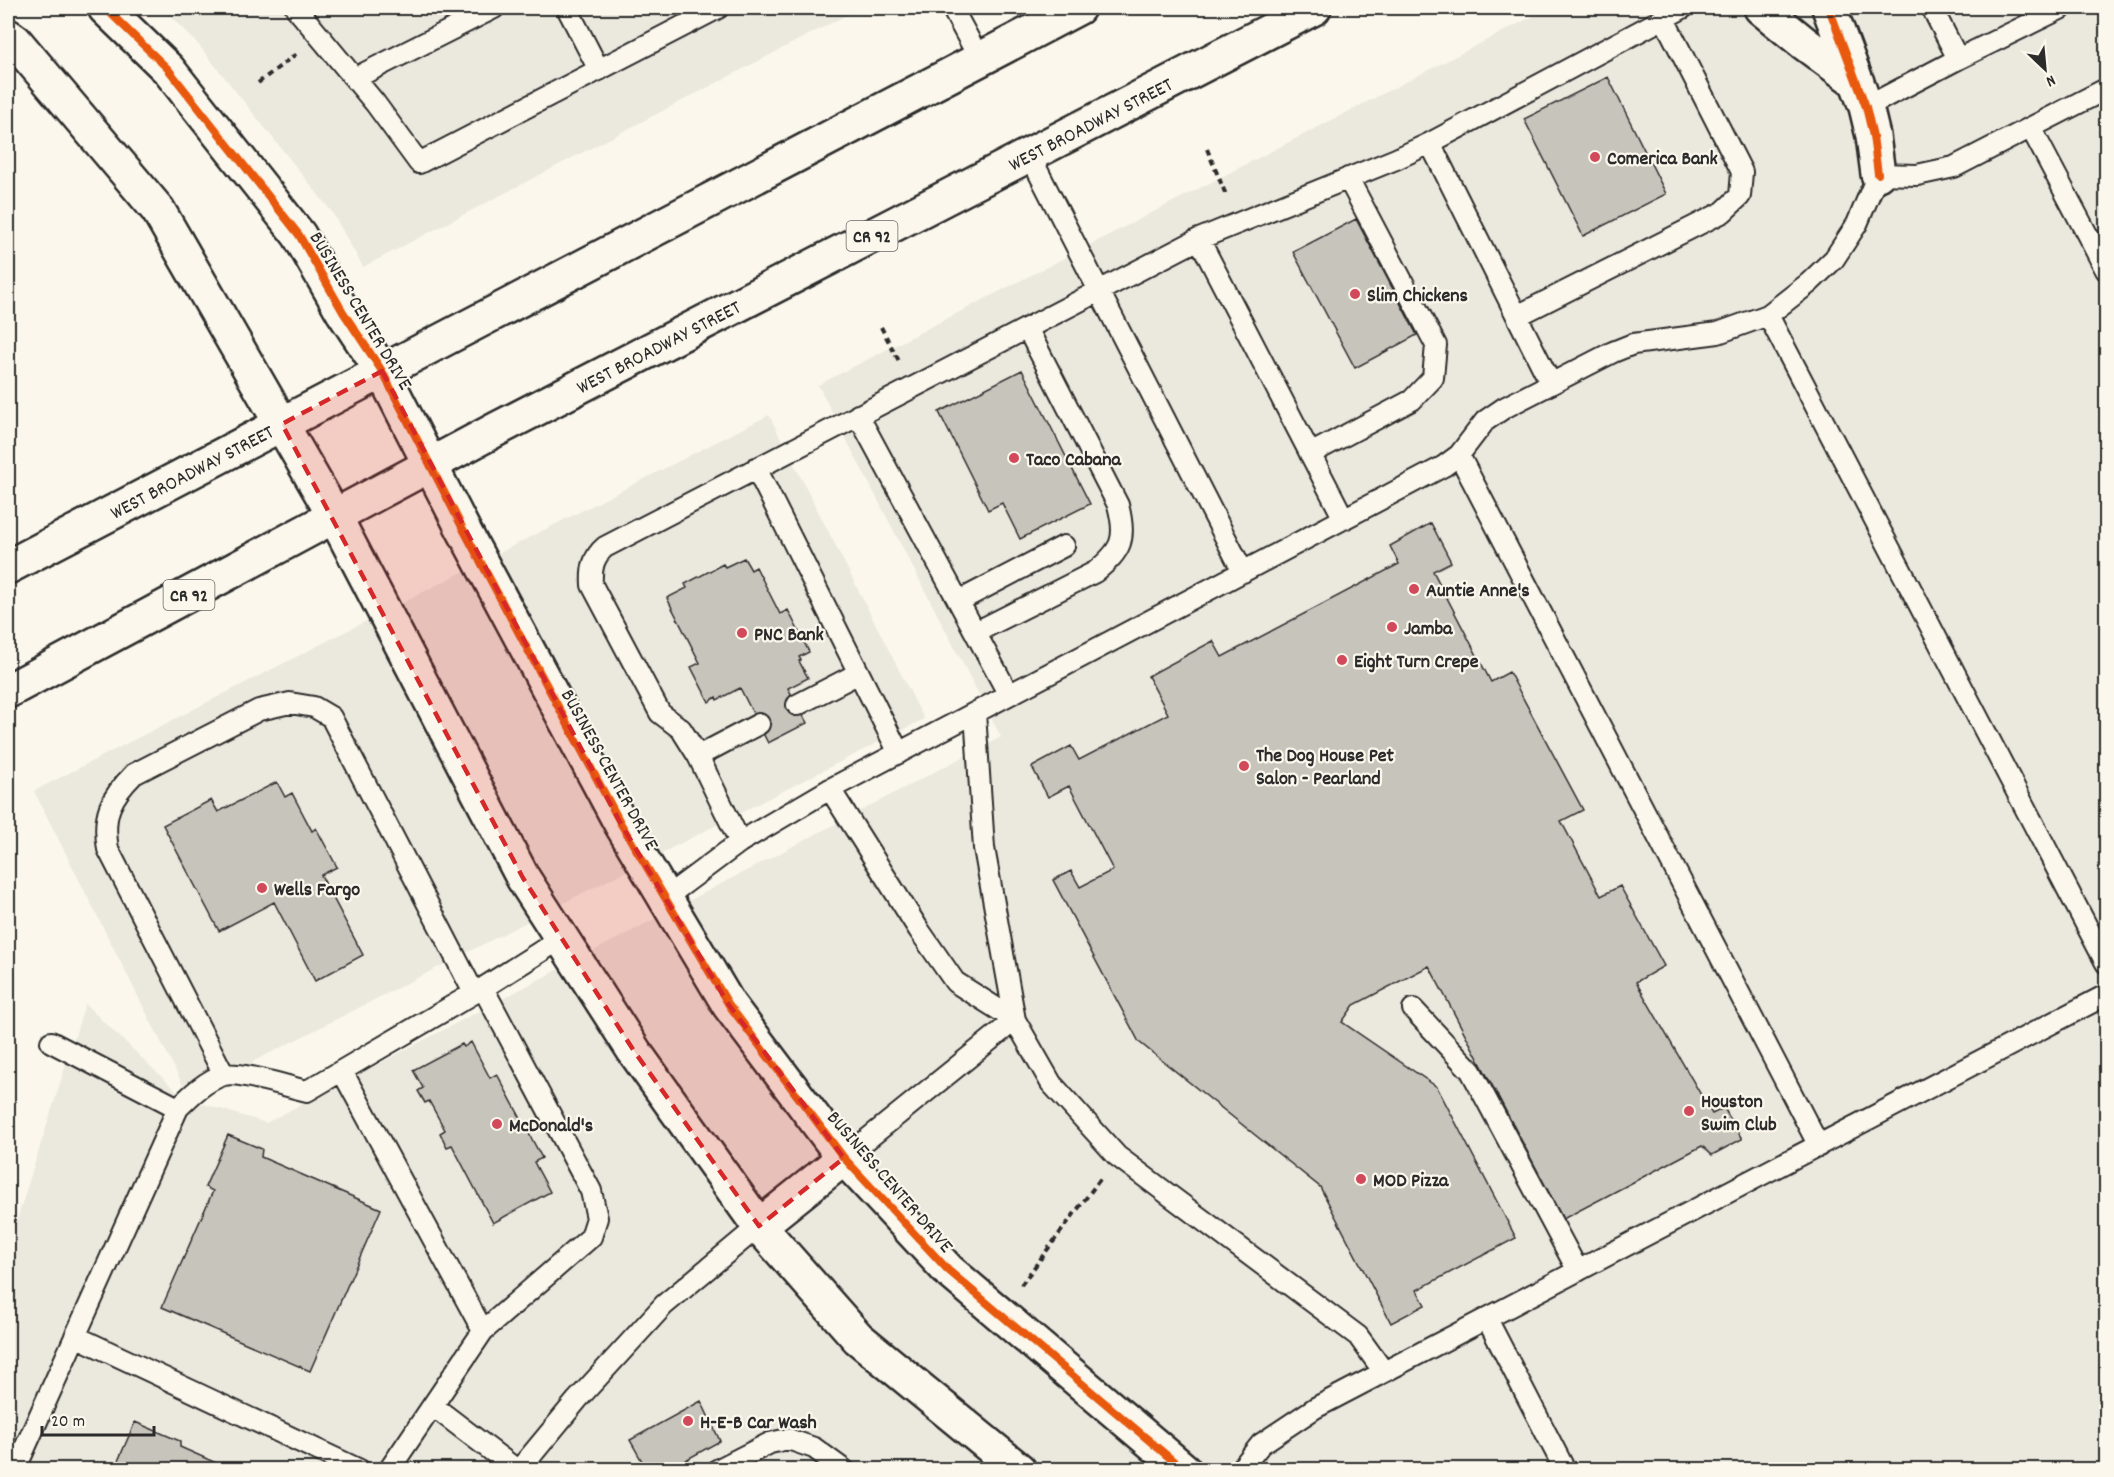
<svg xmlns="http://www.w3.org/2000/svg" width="2114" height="1477" viewBox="0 0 2114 1477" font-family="Dekko,sans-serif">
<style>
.built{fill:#ebe8de}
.building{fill:#c7c4bc;stroke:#2b2b2b;stroke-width:1.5}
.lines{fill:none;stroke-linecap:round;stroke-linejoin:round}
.lane-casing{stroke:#2b2b2b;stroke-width:24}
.street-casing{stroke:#2b2b2b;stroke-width:38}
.secondary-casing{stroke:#2b2b2b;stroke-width:38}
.primary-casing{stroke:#2b2b2b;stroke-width:38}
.path{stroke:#2b2b2b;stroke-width:4;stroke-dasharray:6 4.5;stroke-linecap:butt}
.lane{stroke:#fbf7ec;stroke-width:20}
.street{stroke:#fbf7ec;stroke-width:33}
.secondary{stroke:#fbf7ec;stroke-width:33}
.primary{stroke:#fbf7ec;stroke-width:33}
.cycleway-casing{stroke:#fbf7ec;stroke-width:11}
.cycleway{stroke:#e8590c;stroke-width:8}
.marked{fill:#d62828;fill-opacity:0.2;stroke:#d62828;stroke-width:4.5;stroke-dasharray:12 8;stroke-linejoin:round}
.poi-dot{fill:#d1495b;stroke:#fbf7ec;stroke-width:2}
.labels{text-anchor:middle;stroke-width:4.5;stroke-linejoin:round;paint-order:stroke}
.shield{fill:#fbf7ec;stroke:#696865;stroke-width:1.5}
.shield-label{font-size:18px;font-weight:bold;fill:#2b2b2b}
.street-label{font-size:20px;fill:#2b2b2b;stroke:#fbf7ec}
.poi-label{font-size:20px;font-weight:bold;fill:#2b2b2b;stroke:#fbf7ec;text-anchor:start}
</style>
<rect width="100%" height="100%" fill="#fbf7ec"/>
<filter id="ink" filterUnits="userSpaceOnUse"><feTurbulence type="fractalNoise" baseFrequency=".0167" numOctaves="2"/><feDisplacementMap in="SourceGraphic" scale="12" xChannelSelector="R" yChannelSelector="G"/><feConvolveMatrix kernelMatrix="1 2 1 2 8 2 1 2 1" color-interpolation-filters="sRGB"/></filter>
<g filter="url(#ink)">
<path class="built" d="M162 8H860L363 267 332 212 197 43Z
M1549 8H2106V1469L8 1470V1248L85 1004 184 1098 266 1123 1001 737 818 385Z
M769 415 924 719 188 1095 34 791Z"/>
<path class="building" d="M1608 77 1666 194 1583 236 1524 119Z
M1356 219 1417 335 1355 368 1293 252Z
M1022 370 1090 504 1020 539 1002 503 988 510 939 412Z
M1431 523 1451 562 1433 571 1491 682 1509 672 1583 810 1561 821 1601 896 1620 886 1664 966 1636 982 1712 1114 1724 1108 1742 1139 1712 1155 1702 1146 1563 1219 1429 966 1354 1005 1342 1022 1437 1087 1516 1238 1417 1290 1425 1305 1391 1323 1320 1187 1139 1042 1053 880 1071 871 1080 887 1113 870 1069 786 1048 797 1032 767 1071 746 1079 760 1168 714 1148 676 1213 641 1222 657 1399 564 1390 546Z
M744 558 751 570 756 567 780 614 788 610 809 652 799 657 801 660 799 661 808 678 788 688 807 723 768 743 740 688 717 700 716 697 709 702 691 667 700 663 667 598 687 588 685 584 723 564 725 567Z
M277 782 285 797 292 793 312 831 316 828 337 867 321 875 363 955 315 981 274 902 219 931 163 825 211 800 218 812Z
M471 1042 490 1078 497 1074 542 1158 534 1162 550 1192 493 1223 452 1145 447 1147 440 1133 445 1130 429 1101 425 1103 418 1091 423 1088 413 1070 462 1044 464 1047Z
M228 1135 262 1149 261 1157 381 1209 310 1371 162 1307 213 1191 205 1187Z
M701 1401 720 1441 668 1470H647L630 1440Z
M135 1422 180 1441V1447L232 1470H118L115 1468Z"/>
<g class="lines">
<g class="lane-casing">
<path id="lane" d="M296 8 375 103 419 163 718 8
M567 8 599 70
M952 8 979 58
M1958 59 2062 8
M355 78 494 8
M1866 107 1958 59 1932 8
M2031 128 2106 270
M1430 143 1551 384
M1029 154 1243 572
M1199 239 1344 519
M1768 315 2106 963
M1517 316 1723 212 1740 196 1742 172 1664 19
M858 415 1009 695
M1310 454 1412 400 1433 378 1436 345 1348 178
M1459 455 1819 1146
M756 468 899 753
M959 601 1064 546
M976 632 1095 572C1122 550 1127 539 1118 505L1027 328
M797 705 859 673
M975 713 984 848 1015 1020 1051 1083 1117 1156 1358 1336 1384 1372
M698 756 759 724
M830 789 919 930 955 982 1015 1020 844 1158
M740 842 698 756 681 729 660 713 592 585C591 569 593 557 605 547L1199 239 1396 159 1430 143 1683 8
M665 898 740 842 830 789 1444 466 1459 455 1485 421 1504 408 1613 352 1633 344 1718 333 1768 315 1809 283 1834 259 1857 224 1878 174 1917 175 1954 167 2106 89
M1413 1009 1471 1071 1578 1271
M51 1042 178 1108
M342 1071 483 1331
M224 1075 108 849C102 815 110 798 134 774L259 710 290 703 314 707 331 717 474 993
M1487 1319 1565 1470
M75 1336 360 1470
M433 1406 517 1470
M15 1470 178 1108C190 1096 206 1080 224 1075 240 1071 289 1087 307 1091L483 988 562 938
M389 1470 483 1331 591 1237 597 1218 591 1191 483 988
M519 1470 577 1400 664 1305 759 1226
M717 1470 770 1443 788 1439 814 1448 844 1470
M1240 1470 1261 1444 1315 1408 2106 995"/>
</g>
<g class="street-casing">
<path id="street" d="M1761 8 1804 43 1857 82
M1829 8 1866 107 1873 136 1878 174"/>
</g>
<g class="secondary-casing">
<path id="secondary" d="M105 8 168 69 299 235 343 312 382 371 462 527 621 824 729 1005 844 1158 948 1270 1184 1470
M8 36 15 41 158 210 335 517 523 878 634 1051 759 1226 858 1338 1019 1470
M759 1226 844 1158"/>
</g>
<g class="primary-casing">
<g id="primary">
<path id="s1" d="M8 567 1078 8"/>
<path id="s2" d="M8 691 497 429 1314 8"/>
</g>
</g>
<path class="path" d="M258 83 296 54
M1207 149 1226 195
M881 327 900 363
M1021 1285 1101 1178"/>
<use href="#lane" class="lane"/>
<use href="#street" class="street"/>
<use href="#secondary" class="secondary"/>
<use href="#primary" class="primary"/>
<g class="cycleway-casing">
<path id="cycleway" d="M105 8 168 69 299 235 343 312 382 371 462 527 621 824 729 1005 844 1158 948 1270 1184 1470
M1829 8 1866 107 1873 136 1878 174"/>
</g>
<use href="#cycleway" class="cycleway"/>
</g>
</g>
<path class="marked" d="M382 371 621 824 729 1005 844 1158 759 1226 634 1051 523 878 282 424Z"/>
<g class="poi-dot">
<circle cx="1595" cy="157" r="6"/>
<circle cx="1355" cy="294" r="6"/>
<circle cx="1014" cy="458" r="6"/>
<circle cx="1414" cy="589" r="6"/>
<circle cx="1392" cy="627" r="6"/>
<circle cx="742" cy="633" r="6"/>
<circle cx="1342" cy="660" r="6"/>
<circle cx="1244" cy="766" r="6"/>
<circle cx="262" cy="888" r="6"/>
<circle cx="1689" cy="1111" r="6"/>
<circle cx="497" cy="1124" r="6"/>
<circle cx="1361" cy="1179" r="6"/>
<circle cx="688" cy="1421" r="6"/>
</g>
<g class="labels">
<g class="shield">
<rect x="846.5" y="221" width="51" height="30" rx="4.5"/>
<rect x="163.5" y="580" width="51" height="30" rx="4.5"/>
</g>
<g class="shield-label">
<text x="872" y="242">CR 92</text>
<text x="189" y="601">CR 92</text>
</g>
<g class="street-label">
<text dy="7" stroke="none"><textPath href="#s2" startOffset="1222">WEST BROADWAY STREET</textPath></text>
<text transform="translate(362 310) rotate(59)" y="7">BUSINESS CENTER DRIVE</text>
<text dy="7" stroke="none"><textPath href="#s2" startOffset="736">WEST BROADWAY STREET</textPath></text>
<text dy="7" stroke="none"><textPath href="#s1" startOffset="207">WEST BROADWAY STREET</textPath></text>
<text transform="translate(611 769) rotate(61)" y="7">BUSINESS CENTER DRIVE</text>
<text transform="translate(891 1181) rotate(49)" y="7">BUSINESS CENTER DRIVE</text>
</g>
<g class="poi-label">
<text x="1607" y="164">Comerica Bank</text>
<text x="1367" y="301">Slim Chickens</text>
<text x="1026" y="465">Taco Cabana</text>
<text x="1426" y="596">Auntie Anne's</text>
<text x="1404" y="634">Jamba</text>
<text x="754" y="640">PNC Bank</text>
<text x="1354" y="667">Eight Turn Crepe</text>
<text x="1256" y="761">The Dog House Pet<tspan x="1256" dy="23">Salon - Pearland</tspan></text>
<text x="274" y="895">Wells Fargo</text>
<text x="1701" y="1107">Houston<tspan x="1701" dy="23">Swim Club</tspan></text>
<text x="509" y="1131">McDonald's</text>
<text x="1373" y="1186">MOD Pizza</text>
<text x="700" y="1428">H-E-B Car Wash</text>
</g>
</g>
<rect width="2114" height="1477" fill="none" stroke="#fbf7ec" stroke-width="30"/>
<rect x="15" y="15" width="2084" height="1447" fill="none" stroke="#2b2b2b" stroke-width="2" filter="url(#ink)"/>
<g transform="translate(2045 69) rotate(154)" stroke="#fbf7ec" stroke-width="4.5" paint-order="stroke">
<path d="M0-4.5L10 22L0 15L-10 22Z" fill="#2b2b2b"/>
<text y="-9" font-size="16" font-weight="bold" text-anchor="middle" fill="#2b2b2b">N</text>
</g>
<path d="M42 1426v9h112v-9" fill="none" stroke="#2b2b2b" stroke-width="3"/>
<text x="51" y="1426" font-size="18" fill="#2b2b2b" stroke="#fbf7ec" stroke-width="4.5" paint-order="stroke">20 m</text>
</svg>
